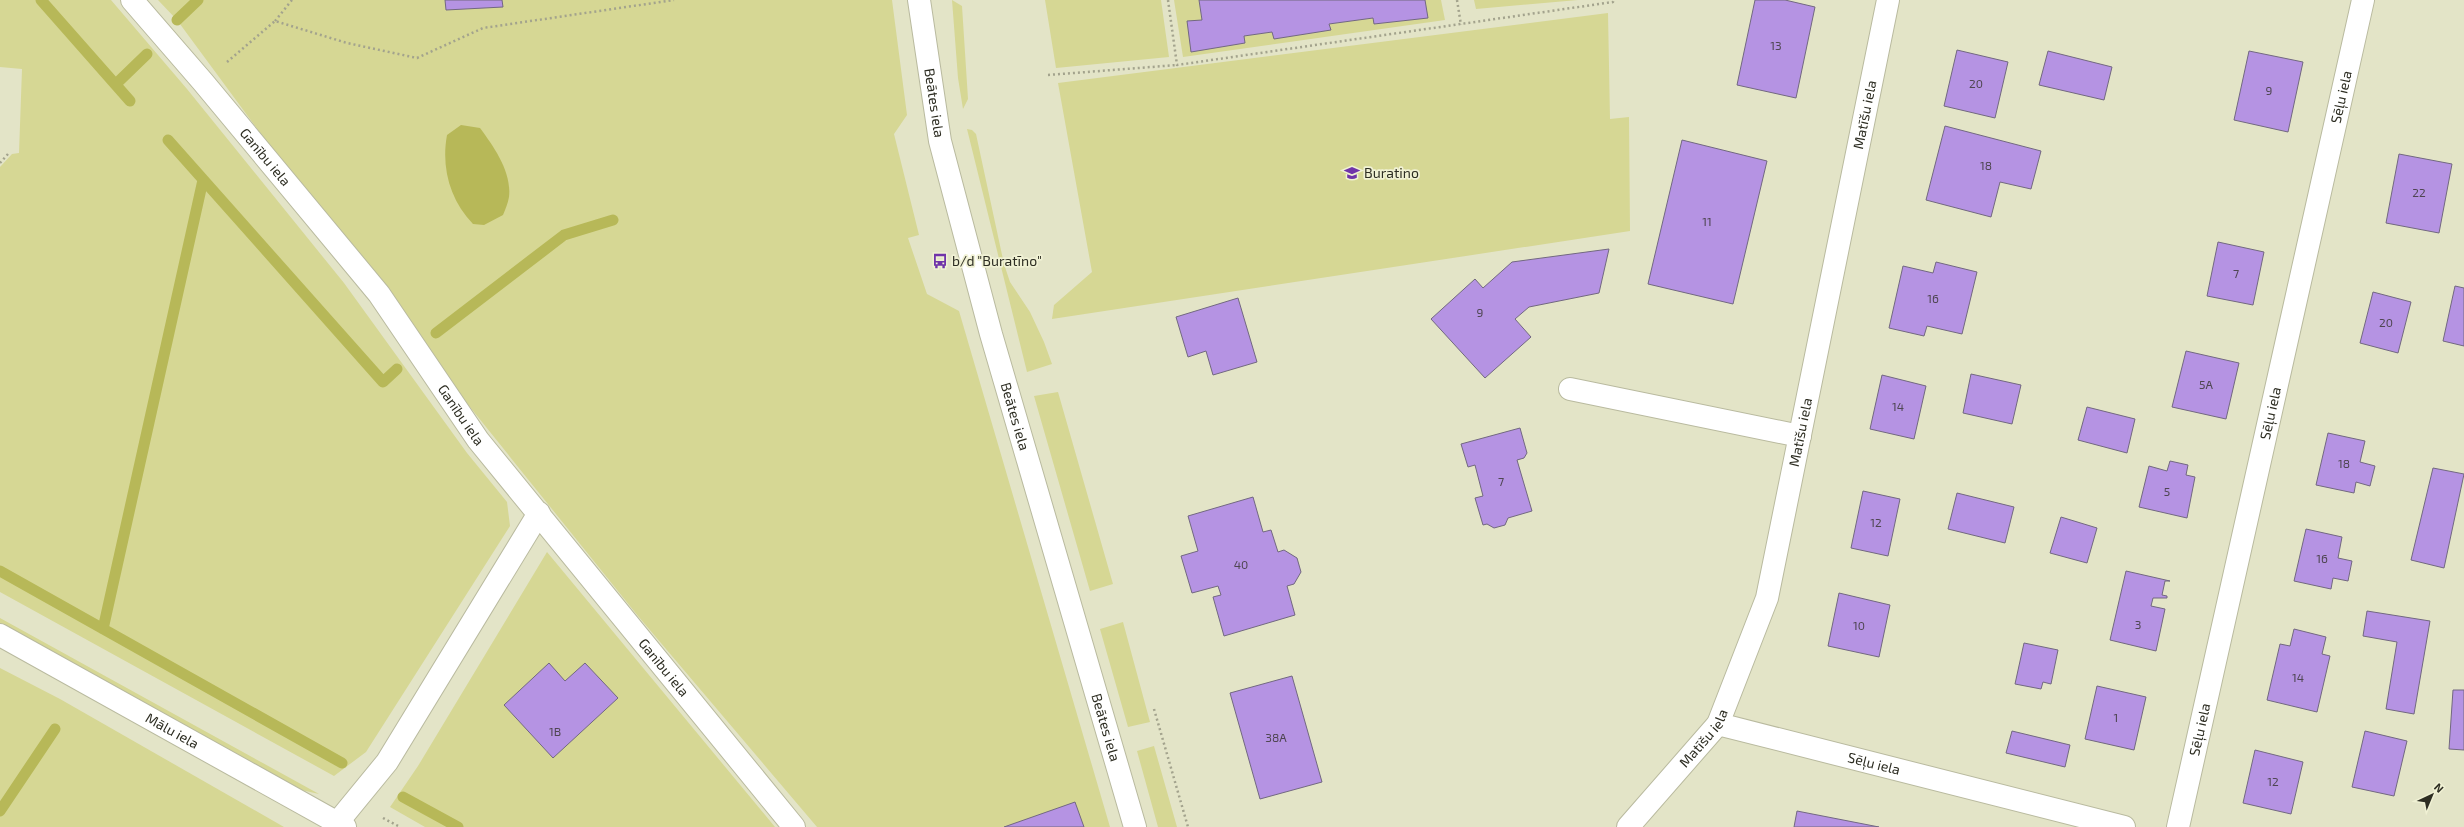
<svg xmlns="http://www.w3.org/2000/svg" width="2464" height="827" viewBox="0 0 2464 827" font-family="'Exo 2',sans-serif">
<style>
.green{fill:#d6d794}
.water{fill:#b7b858}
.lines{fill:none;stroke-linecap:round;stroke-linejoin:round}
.stream{stroke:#b7b858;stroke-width:11}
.building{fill:#b593e3;stroke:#726880}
.street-casing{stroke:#b9ba9f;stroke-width:24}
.secondary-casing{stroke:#b9ba9f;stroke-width:24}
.path{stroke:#a3a38d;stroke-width:2.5;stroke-dasharray:2 3;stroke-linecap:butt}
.street{stroke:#fff;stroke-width:22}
.secondary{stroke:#fff;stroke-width:22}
.labels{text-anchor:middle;stroke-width:3.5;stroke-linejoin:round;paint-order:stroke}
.number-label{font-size:12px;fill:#4f4652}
.street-label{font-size:14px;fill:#2d2d22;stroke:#f0f1d4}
.poi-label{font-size:14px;fill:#2d2d22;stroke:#f0f1d4;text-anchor:start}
</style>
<rect width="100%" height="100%" fill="#e3e4c7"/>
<path class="green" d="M0 0H111L187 89 344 283 467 453 507 502 510 526 366 752 334 776 0 592V167L12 154 19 153 22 69 0 67Z
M158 0H892L907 115 894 134 919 235 908 238 927 294 959 311 1110 827H817L638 616 379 294 177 20Z
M952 0 962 6 968 99 963 109 958 78Z
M1045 0H1161L1169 57 1056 68Z
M1174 0H1199L1202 20 1191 52 1244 43V36L1272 32 1274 39 1330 30V24L1373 18 1375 24 1427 18 1425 0H1441L1445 20 1183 57Z
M1474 0H1578L1476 9Z
M1608 13 1610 119 1629 117 1630 231 1052 319 1054 305 1092 272 1058 83Z
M967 129 972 130 976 134 1004 264 1010 282 1030 312 1044 342 1052 364 1027 372Z
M1058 392 1113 584 1090 591 1034 396Z
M547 552 775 827H425L390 807 418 766Z
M0 618 319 794 288 787 0 628Z
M1123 622 1150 722 1128 727 1100 629Z
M0 668 60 699 284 827H0Z
M1154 746 1177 827H1158L1137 751Z"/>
<path class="water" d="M461 125 480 128C494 147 512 172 509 197 508 203 505 210 503 215L484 225 473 224C450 200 441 168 447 135Z"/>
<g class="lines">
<path class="stream" d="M41 0 130 101
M177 20 198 0
M116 84 147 54
M168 140 383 382 397 369
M436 333 564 235 613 220
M0 571 342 763
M103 629 203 180
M403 797 458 827
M0 811 55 729"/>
</g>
<path class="building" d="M445 0H502L503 7 446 10Z
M1199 0H1425L1428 18 1374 24 1373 18 1329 24 1331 30 1274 39 1272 32 1244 36 1245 43 1191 52 1187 21 1202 20Z
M1755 0H1785L1815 7 1796 98 1737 85Z
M1957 50 2008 62 1995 118 1944 106Z
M2048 51 2112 67 2104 100 2039 85Z
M2249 51 2303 62 2288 132 2234 120Z
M1945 126 2041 151 2031 189 2000 182 1991 217 1926 200Z
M1682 140 1767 161 1733 304 1648 284Z
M2399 154 2452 164 2439 233 2386 223Z
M2218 242 2264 252 2253 305 2207 296Z
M1609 249 1599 293 1529 307 1515 319 1531 337 1485 378 1431 319 1475 279 1483 288 1512 262Z
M1936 262 1977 272 1962 334 1927 326 1924 336 1889 328 1903 266 1933 273Z
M2455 286 2464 288V346L2443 341Z
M2373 292 2411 302 2398 353 2360 343Z
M1238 298 1257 362 1213 375 1206 351 1188 357 1176 317Z
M2186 351 2239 363 2226 419 2172 407Z
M1971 374 2021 385 2012 424 1963 413Z
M1882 375 1926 386 1914 439 1870 429Z
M2087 407 2135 419 2127 453 2078 440Z
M1520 428 1527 453 1524 458 1517 460 1532 511 1508 518 1505 525 1494 528 1487 524 1483 525 1475 498 1483 496 1475 465 1468 467 1461 444Z
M2328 433 2365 441 2360 462 2375 466 2370 486 2356 482 2354 493 2316 485Z
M2170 461 2188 465 2186 475 2195 477 2187 518 2139 507 2149 466 2167 471Z
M2433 468 2464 474 2444 568 2411 560Z
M1863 491 1900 499 1888 556 1851 548Z
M1957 493 2014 507 2005 543 1948 529Z
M1253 497 1263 532 1271 530 1278 552 1284 550 1297 558 1301 572 1294 584 1287 586 1295 615 1224 636 1213 597 1221 595 1218 586 1192 593 1181 556 1198 551 1188 516Z
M2061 517 2097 528 2087 563 2050 553Z
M2306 529 2342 537 2338 558 2352 561 2348 581 2333 578 2331 589 2294 581Z
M2126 571 2170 581H2165L2162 595 2167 596V598H2153L2151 606 2165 609 2156 651 2110 640Z
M1839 593 1890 605 1879 657 1828 646Z
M2367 611 2430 621 2414 714 2386 709 2397 642 2363 636Z
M2294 629 2326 637 2322 654 2330 656 2317 712 2267 700 2280 644 2290 646Z
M2024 643 2058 650 2051 684 2043 682 2041 689 2015 684Z
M549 663 565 681 585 663 618 698 553 758 504 705Z
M1292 676 1322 782 1260 799 1230 693Z
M2097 686 2146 697 2134 750 2085 739Z
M2453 690H2464V750L2449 749Z
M2012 731 2070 745 2065 767 2006 753Z
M2365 731 2407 741 2394 796 2352 787Z
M2255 750 2303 762 2291 814 2243 803Z
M1075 802 1084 827H1004Z
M1797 811 1879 827H1794Z"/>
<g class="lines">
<g class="street-casing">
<g id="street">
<path id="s1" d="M132 0 203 82 379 294 478 440 794 827"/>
<path d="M1570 389 1800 436"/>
<path id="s2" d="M1718 724 2124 827"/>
<path d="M337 823 387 762 539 513"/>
<path id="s3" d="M1628 827 1718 724 1767 598 1888 0"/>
<path id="s4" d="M2178 827 2363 0"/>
</g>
</g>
<g class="secondary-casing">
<g id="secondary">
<path id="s5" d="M919 0 940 141 991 334 1135 827"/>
<path id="s6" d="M0 635 345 827"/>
</g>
</g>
<path class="path" d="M1168 0 1177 65 1613 2V0
M1457 0 1461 25
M275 21 292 0
M227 62 275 21 347 43 417 58 483 28 674 0
M1048 75 1177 65
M0 163 8 154
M1154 709 1188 827
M383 818 400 827"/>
<use href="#street" class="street"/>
<use href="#secondary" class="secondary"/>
</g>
<defs>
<g id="school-bare" transform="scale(1.2)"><path d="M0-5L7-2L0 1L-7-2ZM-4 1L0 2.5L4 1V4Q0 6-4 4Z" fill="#7034a9" stroke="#f0f1d4" stroke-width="2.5" paint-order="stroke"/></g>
<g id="bus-bare" transform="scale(1.2)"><path d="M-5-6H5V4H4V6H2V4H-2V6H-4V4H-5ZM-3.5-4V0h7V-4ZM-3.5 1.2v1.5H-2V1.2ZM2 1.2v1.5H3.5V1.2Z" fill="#7034a9" stroke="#f0f1d4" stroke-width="2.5" paint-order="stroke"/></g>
</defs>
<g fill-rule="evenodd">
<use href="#school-bare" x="1352" y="173"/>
<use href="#bus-bare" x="940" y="261"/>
</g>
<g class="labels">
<g class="number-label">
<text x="1776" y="50">13</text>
<text x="1976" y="88">20</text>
<text x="2269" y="95">9</text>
<text x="1986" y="170">18</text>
<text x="2419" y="197">22</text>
<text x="1707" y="226">11</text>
<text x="2236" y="278">7</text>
<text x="1933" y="303">16</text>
<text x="1480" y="317">9</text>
<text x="2386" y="327">20</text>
<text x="2206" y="389">5A</text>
<text x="1898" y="411">14</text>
<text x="2344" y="468">18</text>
<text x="1501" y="486">7</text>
<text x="2167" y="496">5</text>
<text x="1876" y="527">12</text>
<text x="2322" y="563">16</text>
<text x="1241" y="569">40</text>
<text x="2138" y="629">3</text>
<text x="1859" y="630">10</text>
<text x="2298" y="682">14</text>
<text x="2116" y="722">1</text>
<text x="555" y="736">1B</text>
<text x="1276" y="742">38A</text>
<text x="2273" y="786">12</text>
</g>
<g class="street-label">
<text dy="5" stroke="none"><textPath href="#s4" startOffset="748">Sēļu iela</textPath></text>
<text dy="5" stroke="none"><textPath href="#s5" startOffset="104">Beātes iela</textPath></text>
<text dy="5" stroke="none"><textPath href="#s3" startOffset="765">Matīšu iela</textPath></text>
<text dy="5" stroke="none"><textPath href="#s1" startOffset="206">Ganību iela</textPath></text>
<text dy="5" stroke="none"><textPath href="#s1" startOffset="530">Ganību iela</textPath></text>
<text dy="5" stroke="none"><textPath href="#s4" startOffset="424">Sēļu iela</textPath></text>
<text dy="5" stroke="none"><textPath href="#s5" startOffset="428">Beātes iela</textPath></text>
<text dy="5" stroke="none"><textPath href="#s3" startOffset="441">Matīšu iela</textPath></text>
<text dy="5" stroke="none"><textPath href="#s1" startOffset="854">Ganību iela</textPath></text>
<text dy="5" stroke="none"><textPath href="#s5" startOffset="752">Beātes iela</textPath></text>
<text dy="5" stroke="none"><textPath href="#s6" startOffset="197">Mālu iela</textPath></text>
<text dy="5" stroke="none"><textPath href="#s4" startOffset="100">Sēļu iela</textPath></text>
<text dy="5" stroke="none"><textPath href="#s3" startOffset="117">Matīšu iela</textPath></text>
<text dy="5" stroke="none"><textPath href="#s2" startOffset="161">Sēļu iela</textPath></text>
</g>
<g class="poi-label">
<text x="1364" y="178">Buratino</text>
<text x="952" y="266">b/d "Buratīno"</text>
</g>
</g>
<g transform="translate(2432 795) rotate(44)" stroke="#f0f1d4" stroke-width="3" paint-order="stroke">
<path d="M0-3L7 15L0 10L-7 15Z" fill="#2d2d22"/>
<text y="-6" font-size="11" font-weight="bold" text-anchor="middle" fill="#2d2d22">N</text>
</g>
</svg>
